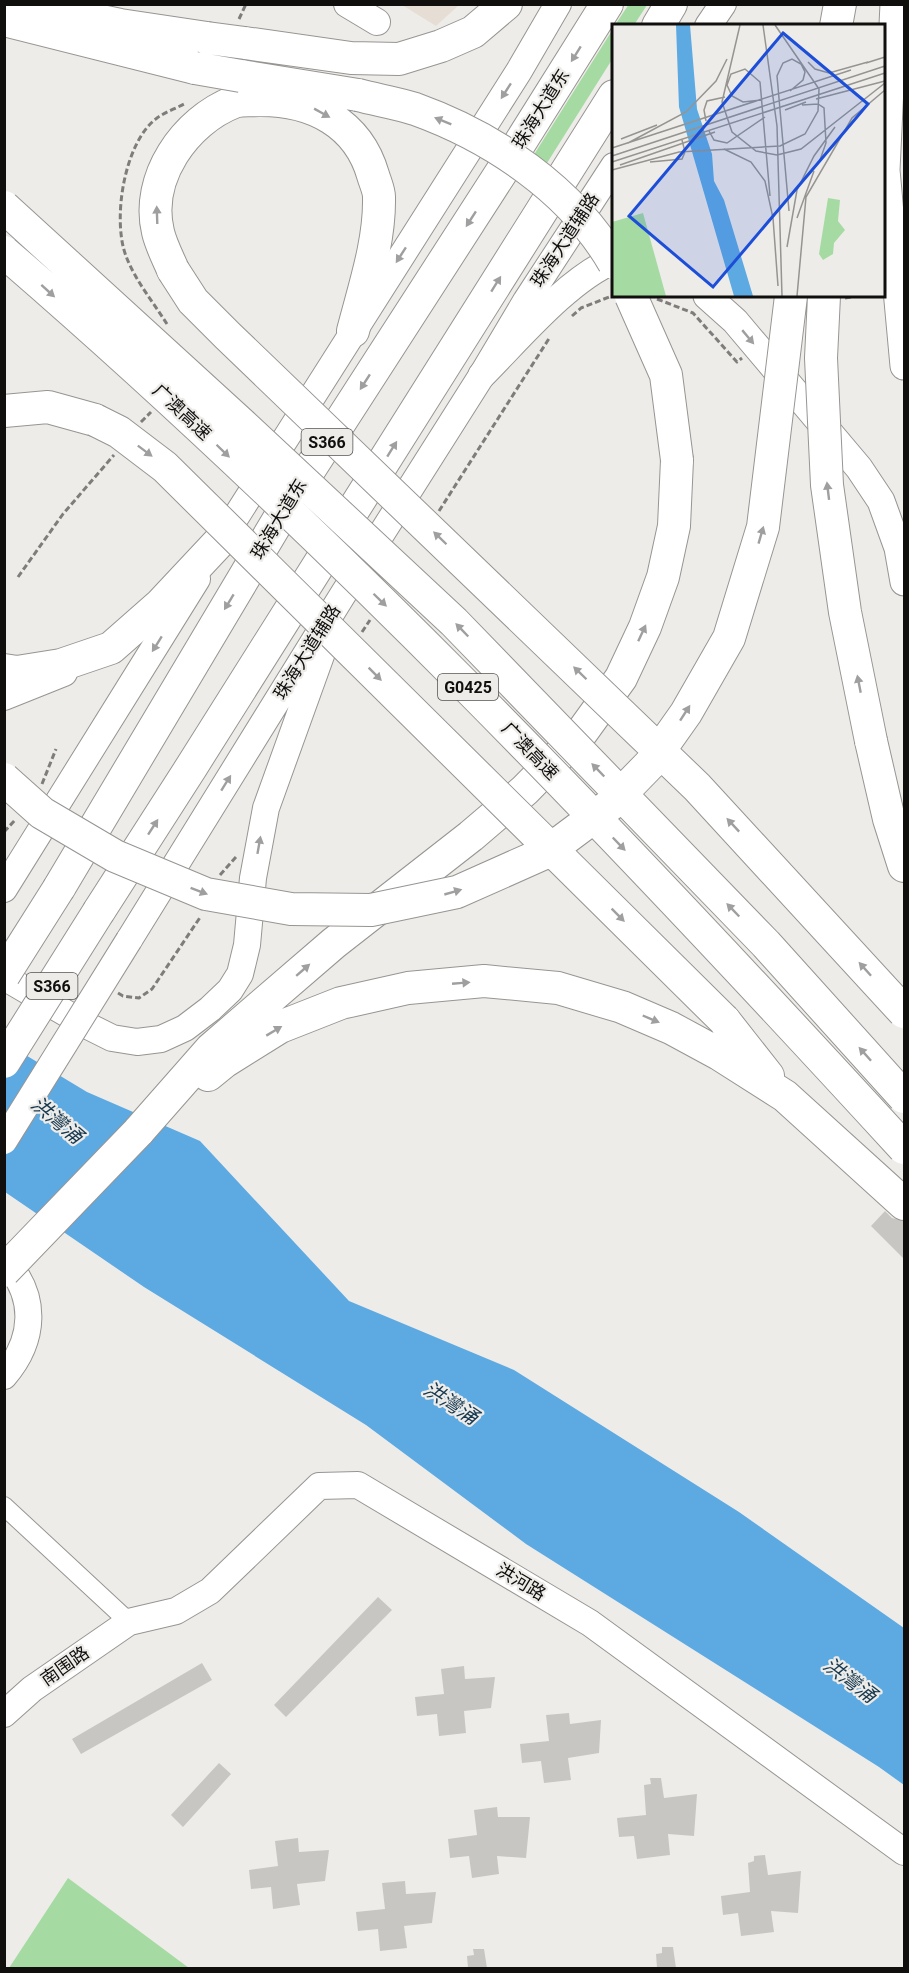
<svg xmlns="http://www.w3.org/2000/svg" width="909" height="1973" viewBox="0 0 909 1973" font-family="Roboto,'Noto Sans SC',sans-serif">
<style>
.built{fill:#e6ded5}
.green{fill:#a5dba2}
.water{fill:#5daae3}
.building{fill:#c8c6c3}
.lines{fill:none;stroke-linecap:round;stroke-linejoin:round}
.street-casing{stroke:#979592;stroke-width:20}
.secondary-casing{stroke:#979592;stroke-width:28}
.primary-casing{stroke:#979592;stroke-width:29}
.highway-casing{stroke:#979592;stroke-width:34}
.path{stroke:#7f7d7b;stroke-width:3;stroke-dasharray:6 3;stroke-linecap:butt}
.street{stroke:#fff;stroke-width:18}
.secondary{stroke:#fff;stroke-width:26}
.primary{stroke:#fff;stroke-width:27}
.highway{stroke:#fff;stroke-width:32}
.secondary-bridge-casing{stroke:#979592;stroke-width:28;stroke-linecap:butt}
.highway-bridge-casing{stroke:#979592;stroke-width:34;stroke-linecap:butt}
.secondary-bridge{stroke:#fff;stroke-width:26}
.highway-bridge{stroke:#fff;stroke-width:32}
.oneway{fill:#9f9f9f}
.labels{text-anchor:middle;stroke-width:4.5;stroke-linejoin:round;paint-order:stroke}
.shield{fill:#eeece9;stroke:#535150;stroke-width:1.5}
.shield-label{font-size:16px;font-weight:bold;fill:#100f0e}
.street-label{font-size:18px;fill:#100f0e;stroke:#eeece9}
.water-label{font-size:20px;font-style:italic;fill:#173950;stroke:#eeece9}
.inset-road{fill:none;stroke:#959491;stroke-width:1.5}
.view{fill:#1d4ed8;fill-opacity:0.15;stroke:#1d4ed8;stroke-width:3}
.inset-edge{fill:none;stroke:#100f0e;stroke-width:3}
</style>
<rect width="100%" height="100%" fill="#eeece9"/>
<path class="built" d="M402 5H459L436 26Z"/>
<path class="green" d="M629 4 647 5 634 25H615Z
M613 29V58L542 171 530 161Z
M68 1878 189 1968H9Z"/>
<path class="water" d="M4 1042 87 1092 200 1141 349 1301 514 1370 739 1512 904 1628V1785L879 1767 526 1544 366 1425 144 1287 5 1192Z"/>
<path class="building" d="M885 1211 892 1218 904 1221V1259L871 1226Z
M378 1597 392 1610 286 1717 274 1705Z
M202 1663 212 1680 81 1754 72 1739Z
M464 1666 465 1679 495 1677 491 1708 464 1711 466 1733 439 1736 437 1714 417 1716 415 1697 444 1694 441 1669Z
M569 1713 570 1724 601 1720 599 1753 568 1758 571 1780 544 1783 541 1761 522 1763 520 1744 549 1741 546 1715Z
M219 1763 231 1774 183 1827 171 1815Z
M650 1778H661L664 1798 697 1794 694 1836 668 1834 670 1855 637 1859 634 1836 619 1837 617 1818 646 1815 644 1785 651 1784Z
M497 1807 498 1817H530L526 1858 497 1856 499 1874 472 1878 469 1856 450 1858 448 1839 477 1835 474 1810Z
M298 1838 299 1852 329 1850 325 1881 297 1884 300 1905 273 1909 271 1887 251 1889 249 1870 278 1866 275 1841Z
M765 1855 768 1875 801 1871 798 1913 771 1911 774 1932 741 1936 738 1913 723 1915 721 1896 750 1892 748 1863 754 1861V1856Z
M405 1881 406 1894 436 1892 432 1923 404 1926 407 1948 380 1951 378 1929 358 1931 356 1912 385 1909 382 1883Z
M662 1947H673L676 1968H657L656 1954 662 1953Z
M473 1949H484L487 1968H468L467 1956 474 1955Z"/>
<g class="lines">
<g class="street-casing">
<path id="street" d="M4 1506 129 1622"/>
</g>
<g class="secondary-casing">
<path id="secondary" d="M347 4 377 22
M708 26 723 4
M218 545 519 71 558 4
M4 697 64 673
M4 889 197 579
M129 940 342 596 482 375 526 301 614 166
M4 977 88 1026 112 1038 137 1042 161 1039 185 1028 210 1009 230 990 240 974 247 945 253 878 266 808 324 647
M4 1260C38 1296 35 1340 4 1376
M4 1714 32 1689 129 1622 176 1611 210 1591 319 1486 358 1485 590 1623 904 1852"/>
</g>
<g class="primary-casing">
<path id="primary" d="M894 4 886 170 904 366
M707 296 735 321 859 468 881 501 898 548 904 582
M482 375C518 339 568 279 614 260"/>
</g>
<g class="highway-casing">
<path id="highway" d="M25 5 120 25 207 38
M4 20 195 68
M658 26 671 4
M836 26 840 4
M245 43 351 58 399 59 441 46 473 32 506 4
M241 76 358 95
M173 270C168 258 161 245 158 232 145 178 185 121 234 102 242 99 253 101 261 100 313 100 358 123 373 175 375 182 379 190 379 197 380 242 364 288 353 331
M4 411 48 407 95 420
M4 670 17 672 61 665 111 648 161 604 221 540
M871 741 889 819 904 866
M59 888 295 492 506 165 607 4
M99 911 192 766 614 96
M724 1020 768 1076
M208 1075 224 1062 280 1027 341 1003 408 988 484 981 558 988 622 1007 671 1028 719 1054 785 1096 904 1204
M138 1132 211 1049 334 943 471 836 525 790 582 732 621 678 645 627 663 577 674 526 677 460"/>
</g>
<path class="path" d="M239 19 246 4
M845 298 858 296
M657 299 693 313 737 362 742 358
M572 316 581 308 609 297
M167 324C153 302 135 280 126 256 112 220 124 142 157 118 165 112 177 108 186 103
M141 422 151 412
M439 511 550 337
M18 577 63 514 114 455
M362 632 370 620
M42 784 56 749
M4 832 15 820
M220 875 236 857
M118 993 123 996 139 998 152 989 201 916"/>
<use href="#street" class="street"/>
<use href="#secondary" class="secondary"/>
<use href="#primary" class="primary"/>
<use href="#highway" class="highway"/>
<g class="secondary-bridge-casing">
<path id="secondary-bridge" d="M4 1141 129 940"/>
</g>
<g class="highway-bridge-casing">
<path id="highway-bridge" d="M207 38 245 43
M195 68 241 76
M358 95C377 100 397 103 415 109 493 137 572 190 614 263
M4 207 246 428 454 622 766 944 904 1097
M4 252C325 529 618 836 904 1148
M173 270 193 301 228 336 697 787 904 1012
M631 296 666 375 677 460
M824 296 821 358 827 485 845 612 871 741
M95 420 119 432 165 467 724 1020
M4 779 42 813 115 856 206 894 291 909 371 910 457 892 547 852 610 805 650 764 686 713 729 638 763 527 791 296
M4 975 59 888
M4 1062 99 911
M4 1271 138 1132"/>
</g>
<use href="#secondary-bridge" class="secondary-bridge"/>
<use href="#highway-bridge" class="highway-bridge"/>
</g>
<defs><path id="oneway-solid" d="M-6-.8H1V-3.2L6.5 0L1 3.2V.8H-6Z" transform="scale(1.5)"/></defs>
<g class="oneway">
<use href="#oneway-solid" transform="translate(576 54) rotate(122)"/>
<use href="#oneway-solid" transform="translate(506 91) rotate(123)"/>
<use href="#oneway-solid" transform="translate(322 113) rotate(29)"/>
<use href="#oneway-solid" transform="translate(443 121) rotate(-158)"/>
<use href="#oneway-solid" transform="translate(157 215) rotate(-92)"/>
<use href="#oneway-solid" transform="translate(471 219) rotate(123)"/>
<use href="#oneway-solid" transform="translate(401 255) rotate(123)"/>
<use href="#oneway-solid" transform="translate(496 284) rotate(-58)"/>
<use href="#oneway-solid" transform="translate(48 291) rotate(42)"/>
<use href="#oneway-solid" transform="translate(748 337) rotate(50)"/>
<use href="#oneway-solid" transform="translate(365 382) rotate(123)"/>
<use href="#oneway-solid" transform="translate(392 449) rotate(-58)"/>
<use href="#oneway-solid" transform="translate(145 451) rotate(37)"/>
<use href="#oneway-solid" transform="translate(223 451) rotate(44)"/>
<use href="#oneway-solid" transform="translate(828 491) rotate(-97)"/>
<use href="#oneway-solid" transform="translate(761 535) rotate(-74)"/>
<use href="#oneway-solid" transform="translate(440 538) rotate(-136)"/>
<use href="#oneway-solid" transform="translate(380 600) rotate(44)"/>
<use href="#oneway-solid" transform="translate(229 602) rotate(121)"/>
<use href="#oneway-solid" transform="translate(462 630) rotate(-134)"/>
<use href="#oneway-solid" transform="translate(642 633) rotate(-65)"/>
<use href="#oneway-solid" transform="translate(157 644) rotate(122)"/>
<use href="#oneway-solid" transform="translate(580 673) rotate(-136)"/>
<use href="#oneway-solid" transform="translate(375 674) rotate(45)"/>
<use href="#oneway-solid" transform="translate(859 684) rotate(-101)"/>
<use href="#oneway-solid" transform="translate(685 713) rotate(-57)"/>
<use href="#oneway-solid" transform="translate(598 770) rotate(-134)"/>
<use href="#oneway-solid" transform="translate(226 783) rotate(-58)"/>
<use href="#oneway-solid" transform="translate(733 825) rotate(-133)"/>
<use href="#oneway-solid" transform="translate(153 827) rotate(-57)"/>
<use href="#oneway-solid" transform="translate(619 844) rotate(46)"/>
<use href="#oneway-solid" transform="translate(259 845) rotate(-80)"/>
<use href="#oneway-solid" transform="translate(199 891) rotate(21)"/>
<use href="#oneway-solid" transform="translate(453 892) rotate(-16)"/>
<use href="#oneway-solid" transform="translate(733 910) rotate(-134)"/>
<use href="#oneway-solid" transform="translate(618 915) rotate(45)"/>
<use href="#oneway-solid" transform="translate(865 969) rotate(-132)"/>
<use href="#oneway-solid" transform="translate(303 970) rotate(-41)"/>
<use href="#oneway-solid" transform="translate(461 983) rotate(-5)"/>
<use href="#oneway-solid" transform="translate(651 1019) rotate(23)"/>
<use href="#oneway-solid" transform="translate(274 1031) rotate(-31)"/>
<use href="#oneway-solid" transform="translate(865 1054) rotate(-132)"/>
</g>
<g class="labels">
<g class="shield">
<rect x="301.5" y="429" width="51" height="26" rx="4.5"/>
<rect x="438" y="674" width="60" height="26" rx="4.5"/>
<rect x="26.5" y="973" width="51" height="26" rx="4.5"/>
</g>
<g class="shield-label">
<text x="327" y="448">S366</text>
<text x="468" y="693">G0425</text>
<text x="52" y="992">S366</text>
</g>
<g class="street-label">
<text transform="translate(541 109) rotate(-58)" y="6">珠海大道东</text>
<text transform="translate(565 240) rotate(-57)" y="6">珠海大道辅路</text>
<text transform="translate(182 412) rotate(43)" y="6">广澳高速</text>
<text transform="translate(279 519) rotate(-59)" y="6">珠海大道东</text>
<text transform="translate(307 652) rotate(-58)" y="6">珠海大道辅路</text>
<text transform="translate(530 751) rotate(46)" y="6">广澳高速</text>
<text transform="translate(521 1582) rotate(31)" y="6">洪河路</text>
<text transform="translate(65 1666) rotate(-35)" y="6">南围路</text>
</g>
<g class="water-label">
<text transform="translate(57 1120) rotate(40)" y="7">洪灣涌</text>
<text transform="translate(451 1403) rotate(33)" y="7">洪灣涌</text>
<text transform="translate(850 1680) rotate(37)" y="7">洪灣涌</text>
</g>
</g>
<g transform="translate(612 24)">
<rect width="273" height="273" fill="#eeece9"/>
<path d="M216 174 228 176 226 197 233 206 222 219 221 230 211 236 207 230ZM31 189 54 272H0V198Z" fill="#a5dba2"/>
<path d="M64 1H78L85 85 100 130 102 157 112 176 141 272H122L67 83Z" fill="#5daae3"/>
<path class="inset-road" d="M128 1 110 78 120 108 144 127 165 131 189 125 273 59M151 1 165 102 170 272M196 38 203 45 217 49 256 38M254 39 273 33M204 75 273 57M149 76 131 78 120 72 115 61 119 50 133 45 148 58 158 172M190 81 206 80 212 84 214 119 208 136M173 86 194 78M94 97 92 86 95 77 113 73M97 107 102 116 115 119 153 93M9 115 45 101M16 119 74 88 104 57 115 35M0 124 239 46M112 125 139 138 153 157 161 194 166 262M0 132 273 42M0 138 273 49M38 138 70 135 73 128 70 116M8 141 103 108M0 146 67 128 168 122 193 110 206 87 207 65 163 1M177 187 165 52 171 39 180 35 189 40 193 48 191 56 178 67M185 194 202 147M175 223 185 166 202 132 223 103M185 272 194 173 240 94 273 66"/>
<path class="view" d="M171 9 256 80 101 263 17 192Z"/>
<rect width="273" height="273" class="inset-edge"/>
</g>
<rect width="909" height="1973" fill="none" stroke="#100f0e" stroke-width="12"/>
</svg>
